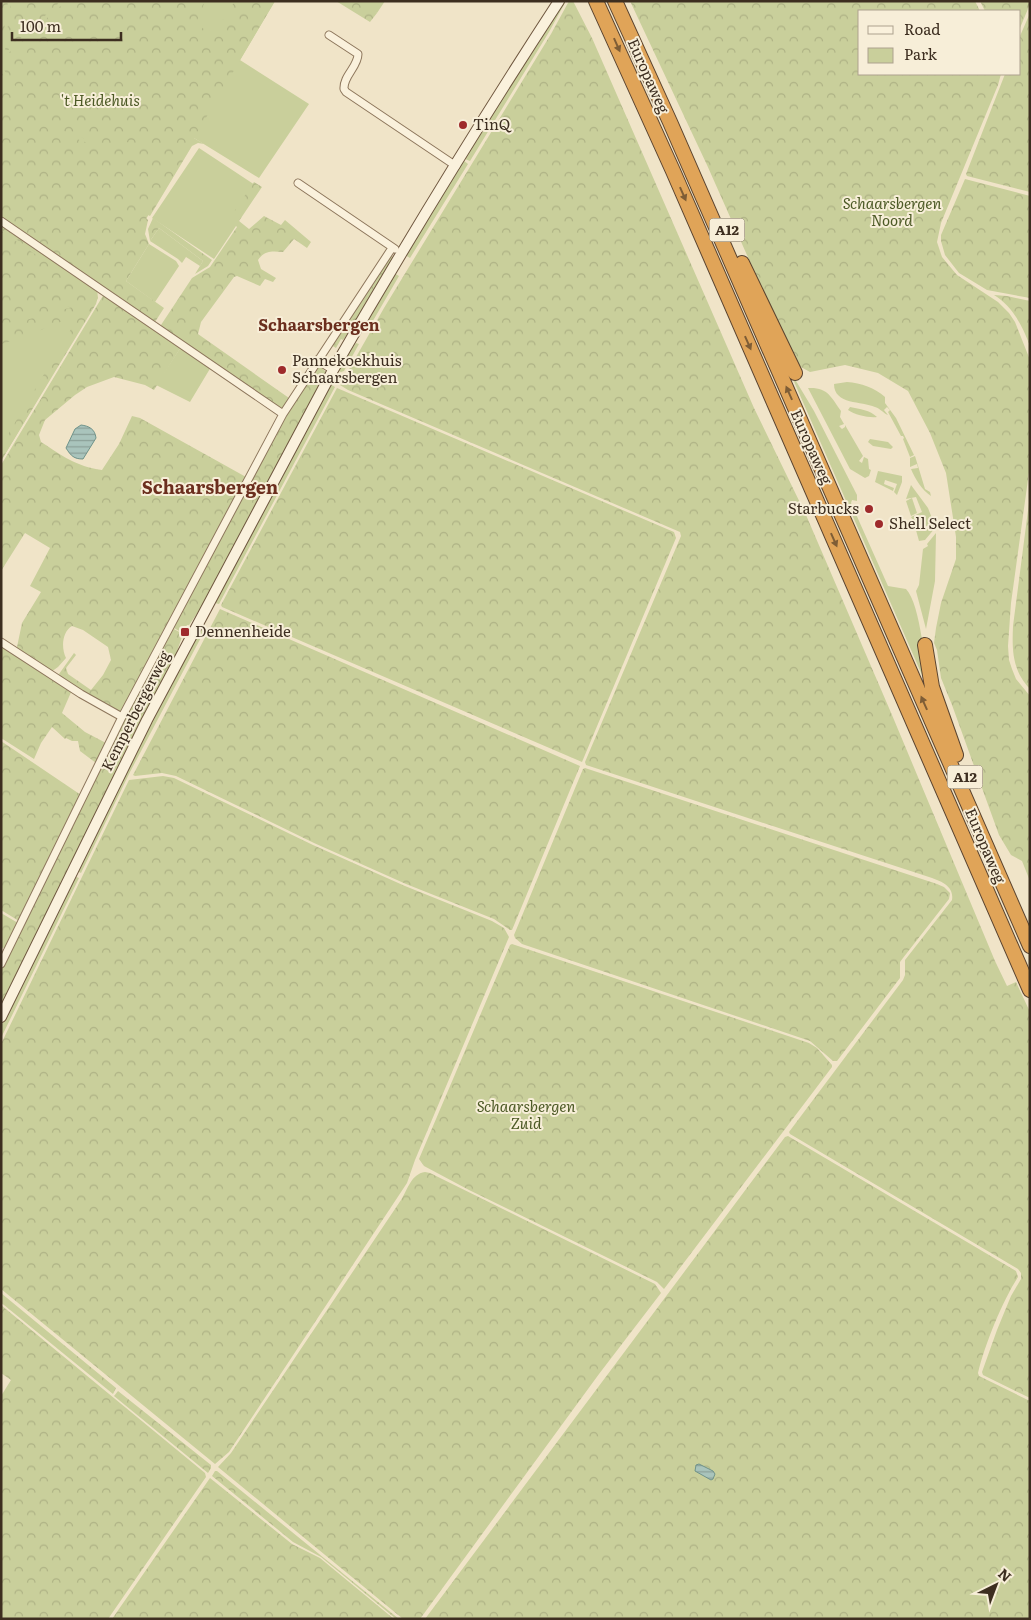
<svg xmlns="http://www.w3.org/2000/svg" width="1031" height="1620" viewBox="0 0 1031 1620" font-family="Literata,serif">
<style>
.green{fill:#c9cf9b}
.forest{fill:url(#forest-crowns)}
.water{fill:url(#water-rules);stroke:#6f938a}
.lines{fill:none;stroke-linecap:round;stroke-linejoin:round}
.minor-casing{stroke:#8d765c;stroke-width:9}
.secondary-casing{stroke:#6f573f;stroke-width:12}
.motorway-casing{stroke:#5b4430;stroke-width:16}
.minor{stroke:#faf1dc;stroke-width:7}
.secondary{stroke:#faf1dc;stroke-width:10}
.motorway{stroke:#e0a458;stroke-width:14}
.oneway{fill:#7e5d36}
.poi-dot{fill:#9e2a2b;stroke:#f7eed8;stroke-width:2}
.labels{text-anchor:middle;stroke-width:4;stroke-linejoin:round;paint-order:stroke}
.shield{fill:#f7eed8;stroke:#756857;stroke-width:1}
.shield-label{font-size:14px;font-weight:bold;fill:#3d2e20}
.street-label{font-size:15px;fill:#3d2e20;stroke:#f7eed8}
.park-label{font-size:15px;font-style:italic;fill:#4d5a26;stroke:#f7eed8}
.poi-label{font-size:15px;fill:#3d2e20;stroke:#f7eed8;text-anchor:start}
.neighbourhood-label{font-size:16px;font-weight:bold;fill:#6b2e1e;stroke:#f7eed8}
.quarter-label{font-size:18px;font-weight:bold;fill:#6b2e1e;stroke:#f7eed8}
</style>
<defs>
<pattern id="forest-crowns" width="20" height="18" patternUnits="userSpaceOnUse" patternTransform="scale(1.25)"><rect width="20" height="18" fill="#c9cf9b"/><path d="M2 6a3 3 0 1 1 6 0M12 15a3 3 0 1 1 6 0" fill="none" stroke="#aeb285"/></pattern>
<pattern id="water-rules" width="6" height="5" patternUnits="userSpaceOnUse" patternTransform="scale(1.25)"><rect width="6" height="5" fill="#a9c4bc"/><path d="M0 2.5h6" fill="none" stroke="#8ba098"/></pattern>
</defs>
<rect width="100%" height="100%" fill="#f0e4c8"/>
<path class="green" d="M1 1H275L240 60 309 104 259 178 194 138 104 290 1 218Z
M337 1H385L377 13Z
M563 1H566L549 32 470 161 465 159Z
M199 148 255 185 232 219 238 223 214 259 152 218Z
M463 160 468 164 410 258 405 255Z
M1 224 97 289 98 298 1 461Z
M159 228 203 261 200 266 186 257 182 263 178 259 150 241Z
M149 244 176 261 179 266 155 302 126 281Z
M394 273 399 276 367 331 364 329 375 306Z
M356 343 359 344 344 371 341 372 337 370Z
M181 347 211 367 190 402 156 385Z
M793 376 814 411 857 495V501L852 500 851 503 888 586 906 589C921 605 925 667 929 691L792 377Z
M847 382C861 383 875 388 885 397V403L896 418 914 455 910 457 903 439 904 438 903 436H901L888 412 890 410 887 407 884 410 888 415C883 413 881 409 875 407 862 401 834 405 834 384Z
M330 384 335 387 219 604 215 603 220 590Z
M808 388C828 387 831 397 841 411L840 417 844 424 839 426 842 429 845 427V425L863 456 859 461 862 463 864 457 868 459 869 469 871 470 869 476 865 478 850 469Z
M850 407C860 409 870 410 877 417 869 418 855 415 848 410Z
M870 439 888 442 893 447 891 449 873 446 868 442Z
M915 456 925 489 930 492 931 496C922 490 915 479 911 469L918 468 917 464 910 467V458Z
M878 471 902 476V482L897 495 894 492 897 484 885 480 884 484 894 488 893 491 875 482Z
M911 485 928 508 935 526C927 527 915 525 911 517L922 512 916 497 906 499Z
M912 498 917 513 911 516 906 501Z
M914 523 927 529 935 528 925 540 919 541Z
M936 533 935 581 926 629 916 591 919 585 923 549 928 546 927 544Z
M204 627 206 628 130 772 81 873 77 871 188 649Z
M74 876 79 878 1 1038V1026Z"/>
<path class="forest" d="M1 1H8L1 53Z
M11 1H61L6 52 5 48Z
M66 1H205L198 19C200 29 207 33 216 30L235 1H275L194 138 204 144 198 143 192 146 150 216 148 215 146 218 148 220 145 234 149 244 126 281 164 308 155 322H151L1 218V72L29 110 46 127 90 144 104 147 122 145 136 146 137 143 123 142 105 144 91 141 47 125 31 108 4 70V57Z
M336 1H359L377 13 370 22Z
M569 1H573L592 38 754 408 806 515 892 715 995 961 1007 986 1016 982 1030 1012V1398L983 1375 982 1372 997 1330 1011 1296 1021 1279V1273L1018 1269 790 1134 789 1132 903 980 905 975V960L952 900C954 887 943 882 932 878L586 765 585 762 681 536 680 532 348 390 340 385 384 308 551 34Z
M630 1H975L980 11H860V74H1001L998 85 941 223 937 242 942 257 957 275 998 302 1009 313 1015 322 1030 360V465L1011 603 1008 646 1009 660 1012 669 1016 679 1030 696V881L1022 861 1011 855 999 835 952 705 941 678 937 650 934 643 936 628 941 603 956 559V537L946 473 930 433 908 391 878 373 845 365 810 372 799 366 790 352 707 165Z
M980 1H1030V4L1020 28V11H985Z
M1030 13V192L967 176 966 174 1005 74H1020V36Z
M965 179 1030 196V298L987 290 959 273 945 255 941 241V235Z
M254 182 262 187 239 221 249 229 264 216 281 225 285 220 311 242 307 248 294 239 283 252C272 251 265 250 258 260L261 269 276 278 273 282 265 279 260 286 237 276 234 277 201 322 198 334 289 398 283 409H279L162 329 161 325 192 278 210 267 237 227 229 219Z
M153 218 212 260 208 266 195 274 203 261 159 228 150 241 148 229Z
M1 224 97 289 96 290C63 272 32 250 1 229Z
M1 231 73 280 94 292 96 295 81 303 1 325Z
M390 256 394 257 359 318 343 340 341 339 336 348 331 345Z
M104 294 181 347 154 390 145 385 114 377 87 387 75 395 45 420 39 435 41 442C63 456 75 466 102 470L119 444 132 416 140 418 246 477 123 710 117 713 60 678 59 674 74 653 76 655 66 668 68 674 91 690 103 675 111 660 108 647 83 630 72 626C62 632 61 648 66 658L58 667 51 672 18 650 17 647 22 623 41 592 30 586 50 548 25 533 1 571V465Z
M994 295 1007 296 1030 301V346C1022 325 1013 307 994 295Z
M98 297 96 304 1 461V446L80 314 19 339 1 344V327L83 304Z
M320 366 326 372 203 605 189 625H187L183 633 172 627 285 415 316 367Z
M337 388 674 532 676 538 582 762 222 607 221 605Z
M1030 495V689C1012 670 1012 650 1013 626Z
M220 609 580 766 512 930H510L494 919 406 884 314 843 176 776 162 773 135 776 133 775Z
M172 628 183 634 174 660 1 1008V969L125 718Z
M1 647H5L72 690 62 713 85 732 106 743 96 763 80 751 78 741H72L66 738 65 739 52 727 41 743 34 759 1 738Z
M1 741 81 795 19 921 1 910Z
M585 768 937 884 944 887 950 893 949 899 903 958 900 962V978L837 1061H833L810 1041 522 944 515 938 514 935 583 769Z
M163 776 174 778 313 845 405 886 492 921 504 928 509 937 415 1160 407 1183 229 1452 215 1464 1 1289V1044L129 780Z
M1 913 18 923 6 947 3 948 1 947Z
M512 944 809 1043 817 1048 832 1065V1067L664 1289 657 1282 469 1190 424 1166 419 1159 510 945Z
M788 1136 1016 1271 1018 1277C1002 1302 985 1344 978 1373L979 1376 1030 1401V1619H425L785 1137Z
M425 1172 430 1173 655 1284 661 1293 599 1374 420 1619H403L218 1467 231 1453 401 1200C408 1189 411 1174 425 1172Z
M1 1293 116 1388 113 1394 4 1305 1 1303Z
M1 1305 205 1473 206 1477 108 1619H1V1396L11 1380 1 1373Z
M118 1391 211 1465V1468L208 1473 114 1396Z
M215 1471H217L399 1619H396L321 1557 293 1542 212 1476Z
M210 1478 292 1544 320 1558 394 1619H112Z"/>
<path class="water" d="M81 425C89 426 95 429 96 438L83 459C74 459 71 456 66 448L75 429Z
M699 1464 713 1471 715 1474 713 1479 711 1480 695 1471 696 1465Z"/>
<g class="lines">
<g class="minor-casing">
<path id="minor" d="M329 35 358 54C358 67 343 76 344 89L346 92 456 166
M298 183 395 249
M1 221 283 414
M317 360 333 370
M1 642 81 694 122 717
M1 964 122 717 283 414 392 248"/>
</g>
<g class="secondary-casing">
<path id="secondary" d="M1 1017 147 720 333 370C405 245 480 122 559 1"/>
</g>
<g class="motorway-casing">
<path id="motorway" d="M596 1 673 171 1030 990
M615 1 670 122 1030 946
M742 263 795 373
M925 645 932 687 956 755"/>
</g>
<use href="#minor" class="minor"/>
<use href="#secondary" class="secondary"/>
<use href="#motorway" class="motorway"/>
</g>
<defs><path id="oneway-solid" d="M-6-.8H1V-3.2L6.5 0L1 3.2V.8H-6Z" transform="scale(1.25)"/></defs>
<g class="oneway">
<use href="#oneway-solid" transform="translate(617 45) rotate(66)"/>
<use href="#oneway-solid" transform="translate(683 194) rotate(66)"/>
<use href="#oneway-solid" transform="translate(748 343) rotate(66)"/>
<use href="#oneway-solid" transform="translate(789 393) rotate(-114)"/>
<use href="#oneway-solid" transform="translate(834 540) rotate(66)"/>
<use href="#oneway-solid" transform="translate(924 703) rotate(-114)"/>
</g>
<g class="poi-dot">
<circle cx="463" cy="125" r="5"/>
<circle cx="282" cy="370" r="5"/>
<circle cx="869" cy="509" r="5"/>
<circle cx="879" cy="524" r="5"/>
<rect x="180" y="627" width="10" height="10" rx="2.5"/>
</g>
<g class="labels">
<g class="shield">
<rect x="709.5" y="218.5" width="35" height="23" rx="4"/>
<rect x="947.5" y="765.5" width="35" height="23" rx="4"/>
</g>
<g class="shield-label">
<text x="727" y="235">A12</text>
<text x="965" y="782">A12</text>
</g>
<g class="street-label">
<text transform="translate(648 76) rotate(66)" y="5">Europaweg</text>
<text transform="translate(811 447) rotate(66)" y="5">Europaweg</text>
<text transform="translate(136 711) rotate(-63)" y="5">Kemperbergerweg</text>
<text transform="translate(985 846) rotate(67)" y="5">Europaweg</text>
</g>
<g class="park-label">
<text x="100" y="106">'t Heidehuis</text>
<text x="892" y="209">Schaarsbergen<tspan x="892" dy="17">Noord</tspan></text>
<text x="526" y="1112">Schaarsbergen<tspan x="526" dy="17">Zuid</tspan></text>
</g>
<g class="poi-label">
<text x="473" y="130">TinQ</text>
<text x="292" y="366">Pannekoekhuis<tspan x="292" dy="17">Schaarsbergen</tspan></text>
<text x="859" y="514" text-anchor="end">Starbucks</text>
<text x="889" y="529">Shell Select</text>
<text x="195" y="637">Dennenheide</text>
</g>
<g class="neighbourhood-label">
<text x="319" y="331">Schaarsbergen</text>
</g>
<g class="quarter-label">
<text x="210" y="494">Schaarsbergen</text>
</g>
</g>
<rect width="1031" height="1620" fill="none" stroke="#3d2e20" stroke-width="5"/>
<rect x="858" y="10" width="162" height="65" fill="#f7eed8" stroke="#ada18e"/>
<rect x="868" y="26" width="25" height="8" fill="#faf1dc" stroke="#ada18e"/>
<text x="904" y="35" font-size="15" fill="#3d2e20">Road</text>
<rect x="868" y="48" width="25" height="15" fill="#c9cf9b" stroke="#ada18e"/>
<text x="904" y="60" font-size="15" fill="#3d2e20">Park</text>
<g transform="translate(996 1585) rotate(42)" stroke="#f7eed8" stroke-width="4" paint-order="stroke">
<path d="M0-4L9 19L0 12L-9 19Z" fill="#3d2e20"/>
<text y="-8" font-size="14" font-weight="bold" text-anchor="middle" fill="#3d2e20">N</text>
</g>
<path d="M12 32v8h109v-8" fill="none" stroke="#3d2e20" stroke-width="2.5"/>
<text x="20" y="32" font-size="15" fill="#3d2e20" stroke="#f7eed8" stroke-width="4" paint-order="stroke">100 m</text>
</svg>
